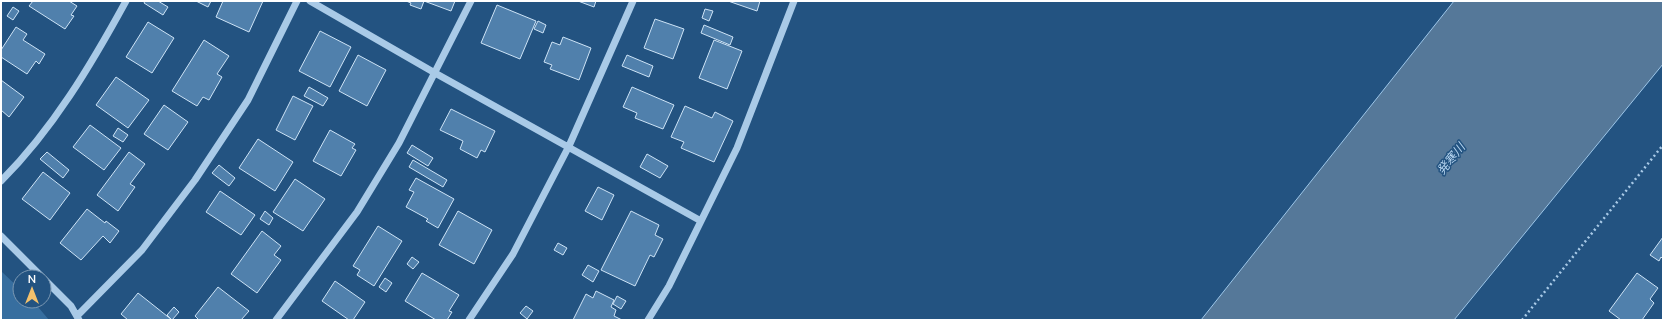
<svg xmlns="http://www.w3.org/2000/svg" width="1664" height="321" viewBox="0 0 1664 321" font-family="Mulish,'Noto Sans JP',sans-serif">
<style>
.green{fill:#376e9f}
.water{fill:#557899;stroke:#9dc6e8}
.building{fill:#5080ac;stroke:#cde3f6}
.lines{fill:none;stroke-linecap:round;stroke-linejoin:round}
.path{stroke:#a9cae7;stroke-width:2.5;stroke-dasharray:2 3;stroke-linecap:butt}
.minor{stroke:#a9cae7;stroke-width:7}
.labels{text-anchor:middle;stroke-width:3;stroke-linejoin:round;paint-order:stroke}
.water-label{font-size:12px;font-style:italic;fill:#b5d4ef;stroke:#235381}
</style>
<rect width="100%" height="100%" fill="#235381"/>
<path class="green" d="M1 271 20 289V301H33L49 320H1Z"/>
<path class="water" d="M1454 1H1663V64L1454 320H1201Z"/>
<path class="building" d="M33 1H69L77 6 71 15 74 16 65 29 29 6Z
M145 1H158L168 7 163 15 144 3Z
M196 1H211L208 7Z
M223 1H263L249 32 216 17Z
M406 1H455L451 11 424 1 421 9 410 5 411 3Z
M578 1H596L594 7Z
M728 1H760L757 11Z
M497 5 536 21 520 59 481 43Z
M13 7 19 11 13 20 7 16Z
M705 9 713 11 709 21 702 18Z
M655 19 684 29 673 59 644 48Z
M538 21 546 25 543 33 534 29Z
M148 22 174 38 152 73 126 57Z
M704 25 733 37 730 45 701 33Z
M16 27 27 34 23 40 45 54 39 64 36 61 27 74 1 57V50Z
M320 31 351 47 330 87 299 71Z
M563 37 591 48 579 80 550 69 552 65 544 62 552 42 560 45Z
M204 40 229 56 217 74 222 77 209 100 203 97 197 106 172 91Z
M714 40 742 51 727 89 699 78Z
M358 55 386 70 367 106 339 91Z
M627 55 653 66 649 77 622 66Z
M116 77 149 100 128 128 96 105Z
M1 80 24 97 9 117 1 110Z
M309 87 328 98 323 106 304 96Z
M632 87 674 105 663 129 635 118 637 113 623 107Z
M293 96 313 106 295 140 276 130Z
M164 105 188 122 168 150 144 134Z
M685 106 712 118 715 112 733 121 714 162 681 148 684 142 671 137Z
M451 109 495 131 485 152 481 150 477 158 460 149 463 141 440 130Z
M90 125 121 148 104 170 73 147Z
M118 128 128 135 123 142 113 136Z
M330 130 355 144 352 148 356 150 341 176 313 161Z
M258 139 293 162 275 191 239 168Z
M412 145 433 158 428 166 407 153Z
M47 152 69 170 63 178 40 159Z
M129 152 145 164 130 184 135 187 118 211 97 195Z
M647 154 668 166 660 178 640 167Z
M413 160 447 180 443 187 409 167Z
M219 165 235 178 229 186 212 173Z
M43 172 70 193 50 220 22 199Z
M416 178 454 199 438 228 426 221 428 219 406 207 414 192 409 190Z
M295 179 325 199 303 231 273 212Z
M598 187 614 195 602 220 585 211Z
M220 191 255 215 241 235 206 212Z
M87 209 105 223 106 221 119 231 110 243 103 236 81 260 60 243Z
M265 211 273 218 269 225 260 219Z
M458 211 492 230 474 264 439 245Z
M631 211 659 225 655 235 663 239 654 257 650 255 635 286 601 270Z
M378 226 402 241 374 286 357 275 360 270 353 266Z
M262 231 281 246 274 255 281 260 257 293 231 274Z
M1663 237V259L1661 257 1659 261 1650 255Z
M558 243 567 248 563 255 554 250Z
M412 257 419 262 413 269 407 264Z
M588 265 599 271 593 282 582 275Z
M422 273 459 295 449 311 452 312 447 320H436L405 301Z
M1637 273 1658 288 1650 299 1654 303 1642 320H1621L1609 311Z
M385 278 392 283 386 292 379 287Z
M335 281 365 302 353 320H349L322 301Z
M218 287 249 311 241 320H199L195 316Z
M596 291 614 300 611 307 616 310 614 316 622 320H573L586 294 593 298Z
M138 293 172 320H128L121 314Z
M617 296 626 301 621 309 613 304Z
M526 306 533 311 527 319 520 313Z
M174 307 179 312 172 320 167 315Z"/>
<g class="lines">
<path class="path" d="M1522 320 1663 145"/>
<path class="minor" d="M310 1 435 73 701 221
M1 181C53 129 91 65 126 1
M1 236 42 277
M44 279 71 306 79 320
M77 316 142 250 195 180 248 100 297 1
M276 320 357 212 399 143 471 1
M469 320 513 254 569 146 633 1
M648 320 669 286 737 148 794 1"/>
</g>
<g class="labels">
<g class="water-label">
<text transform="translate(1451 159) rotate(-51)" y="4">発寒川</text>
</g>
</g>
<rect width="1664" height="321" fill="none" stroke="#ffffff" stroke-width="4"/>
<g transform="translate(32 289)"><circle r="19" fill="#235381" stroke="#7b98b3"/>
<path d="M0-3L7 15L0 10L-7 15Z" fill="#f3c16c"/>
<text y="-6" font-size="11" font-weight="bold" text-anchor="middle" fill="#ffffff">N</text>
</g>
</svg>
